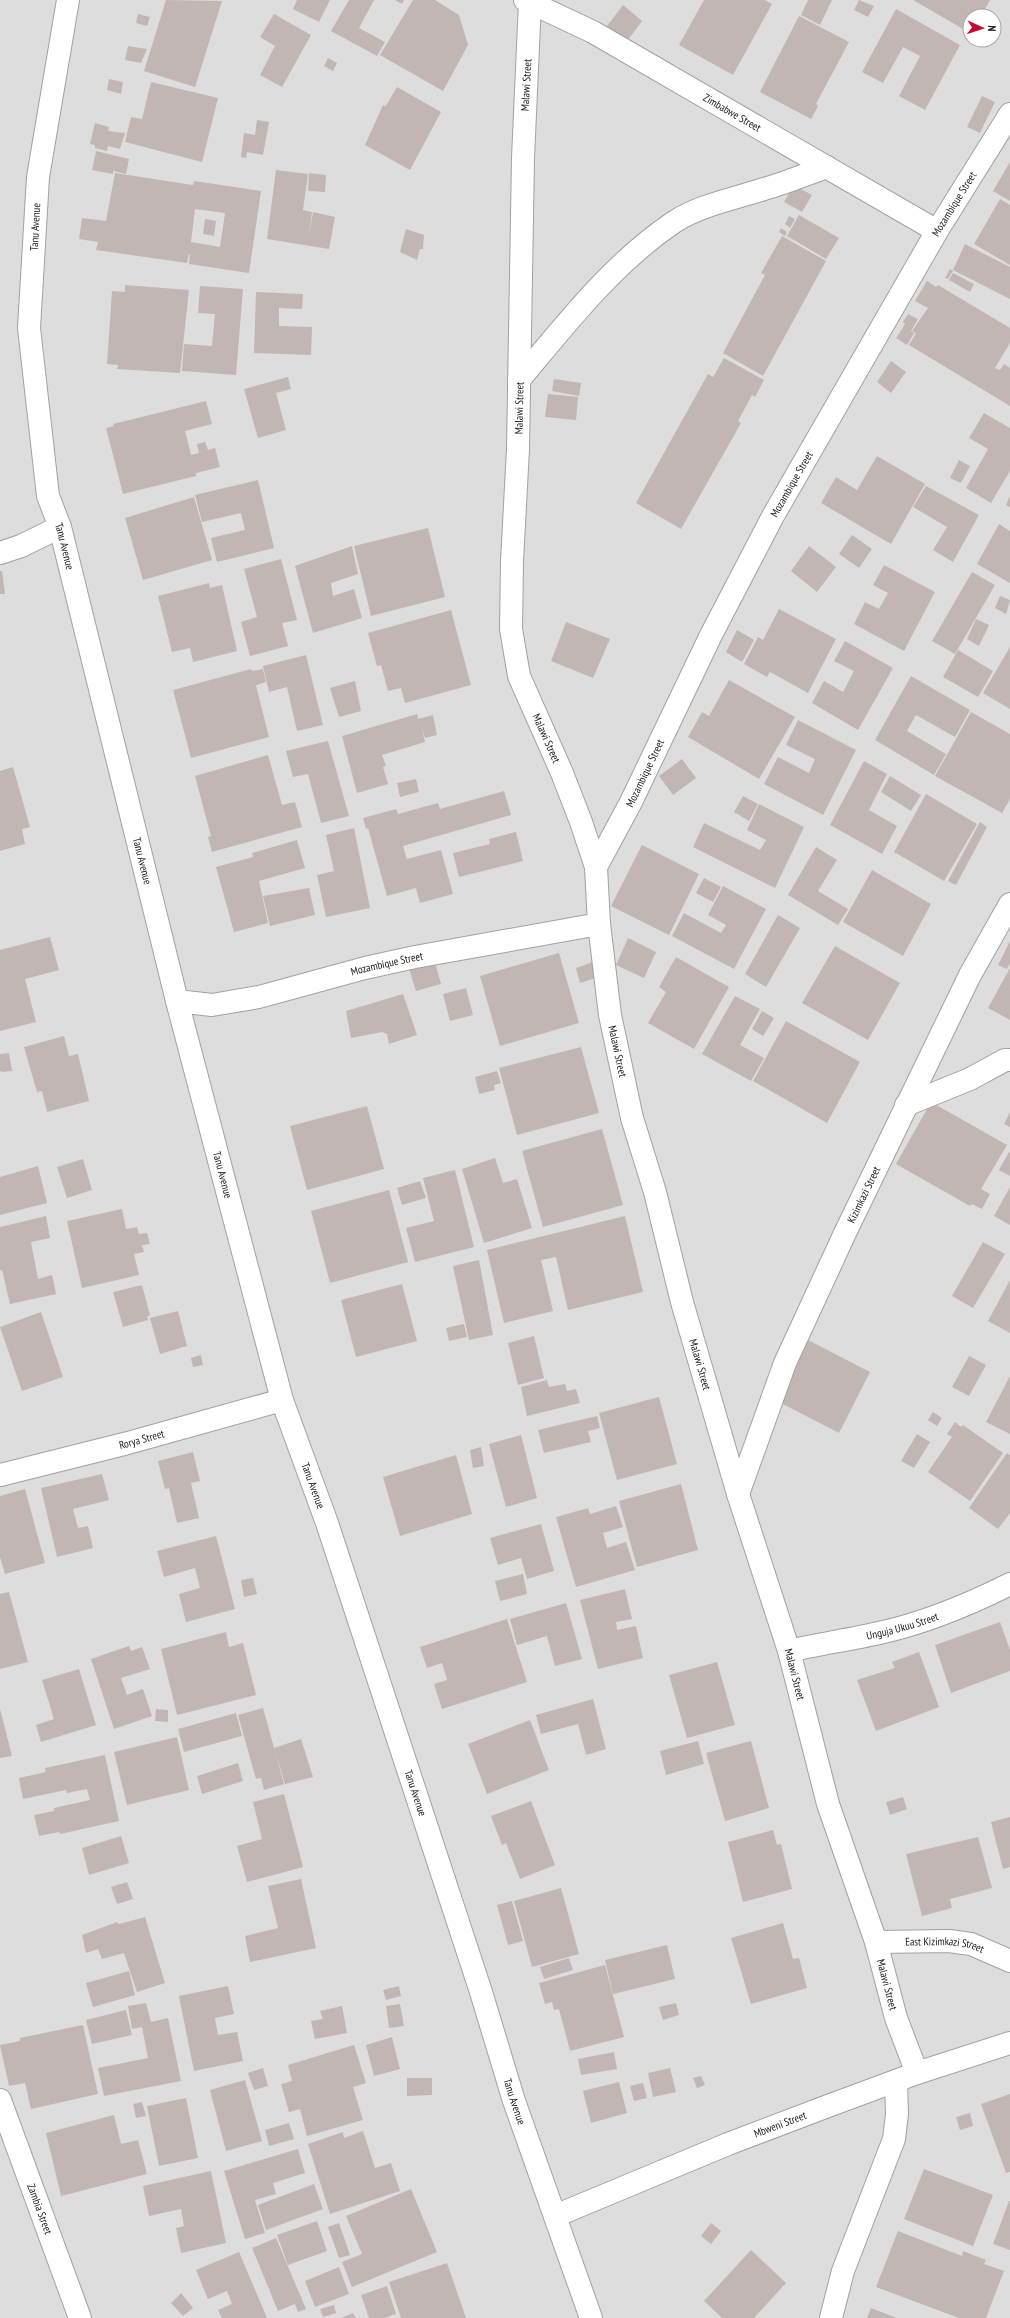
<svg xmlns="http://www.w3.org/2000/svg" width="1010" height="2318" viewBox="0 0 1010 2318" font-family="'PT Sans Narrow',sans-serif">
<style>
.residential{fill:#dedddd;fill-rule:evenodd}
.building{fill:#c1b6b4;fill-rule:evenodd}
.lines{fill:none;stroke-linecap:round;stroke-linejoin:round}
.minor-casing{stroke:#a1a1a1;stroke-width:24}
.minor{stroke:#fff;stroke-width:22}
.labels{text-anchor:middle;stroke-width:3;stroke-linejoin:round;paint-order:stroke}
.street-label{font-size:11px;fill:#202020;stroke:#fff}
</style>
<rect width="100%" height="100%" fill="#f0ebe7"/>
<path class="residential" d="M0 0H1010V2318H0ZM970 16H994V40H970Z"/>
<path class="building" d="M166 0 222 1 195 87 144 71Z
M297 0H330L319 22 293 9Z
M349 0H374L359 28 385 42 377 56 331 31Z
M395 0H404L402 4Z
M413 0H435L459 15 468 45 443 91 380 55Z
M704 0H765L772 4 733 75 679 45Z
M808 0H832L820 25 801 15Z
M859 0 874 6 868 17 854 10Z
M913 0H990L981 16H970V33Z
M623 5 642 21 627 41 607 26Z
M896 9 960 45 925 110 899 96 920 56 903 47 883 83 862 72Z
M138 14 150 17 147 26 136 23Z
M274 14 311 35 282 87 260 75 275 46 260 37Z
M799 16 849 42 816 104 818 106 811 119 760 92Z
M128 46 147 49 141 63 125 60Z
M328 58 337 63 333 71 324 66Z
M109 79 123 82 121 94 107 90Z
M151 82 218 98 202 162 125 142 131 117 142 119Z
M397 87 441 112 410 170 365 145 383 105 386 106Z
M982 96 995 102 980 133 967 127Z
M257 120 269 122 263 155 247 152 246 158 241 157 244 133 255 135Z
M95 123 109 127 108 131 125 133 120 149 108 146 107 151 95 148V145L90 144Z
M96 151 129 159 126 174 113 171V174L92 170Z
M1010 162V201L993 191Z
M276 170 308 174 303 210 312 212 309 235 313 212 335 217 329 249 267 239Z
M115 173 193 185 194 181 261 191 249 273 189 264 190 254H189L187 263 96 250 98 242 79 239 82 218 106 221ZM195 209 225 213 220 247 191 242Z
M309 173 326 175 325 192 308 191Z
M794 185 812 195 802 212 784 202Z
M1000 199 1010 205V265L974 244Z
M799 215 839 238 826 259 787 236Z
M789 216 795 219 790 228 785 224Z
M205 219 216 221 214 236 203 234Z
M781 228 787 232 785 236 779 232Z
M406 229 424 235 423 249H420L417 260 400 252Z
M782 236 826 261 763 376 723 353 765 275 761 273Z
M965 244 1010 267V299L953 270Z
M950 269 953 271 948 279 945 278Z
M953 273 974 284 970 292 949 280Z
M927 281 936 287 938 285 1010 328V343L995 368 1000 370 1004 364 1010 368V406L909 345 916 333 912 331 928 308 915 301Z
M125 285 189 290 180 373 117 369 118 365 107 364 112 291 125 292Z
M200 286 243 289 236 375 182 371 184 344 212 346 215 314 198 313Z
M256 292 303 294 302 309 279 308V326L312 327 311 355 254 353Z
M908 314 918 319 911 331 914 333 907 345 896 338 905 324 903 322Z
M724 358 764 380 755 397 752 395 738 421 741 423 681 529 636 503 708 374 713 377Z
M891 361 906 372 891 393 877 382Z
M288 377 291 389 276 393 286 430 258 438 244 389Z
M554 379 581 383 579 396 552 391Z
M548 394 578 397 576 420 545 417Z
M206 401 212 424 185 431 191 455 199 453 197 444 205 442 208 450 215 448 220 467 196 473V476L123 494 106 428 114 426 113 424Z
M984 413 1010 428V471L991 503 966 488 988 449 969 438Z
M877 456 925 484 891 544 821 503 836 477 857 490Z
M959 460 970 466 961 483 950 478Z
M258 480 274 548 217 562 211 538 245 530 241 513 202 522 195 495Z
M926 486 979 515 953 562 933 550 947 527 913 507Z
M1010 496V507L1006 505Z
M194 497 212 560 143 580 125 518Z
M999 524 1010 531V583L977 564Z
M428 528 445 597 371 616 354 546Z
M852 535 872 549 859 568 839 554Z
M352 546 358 574 331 583 333 596 354 589 362 618 313 633 295 566Z
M809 546 836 567 817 592 791 571Z
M281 559 297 620 282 623 288 646 250 656 241 622 257 617 244 569Z
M884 565 935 592 904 651 854 624 865 602 879 609 888 593 873 585Z
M0 571H2L5 594H0Z
M972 572 995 585 955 654 932 641Z
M209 583 210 588 222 585 237 651 193 662 190 648 172 652 158 596Z
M1000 596 1010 600 1006 614 995 608Z
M779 609 836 639 808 693 770 672 767 677 744 664 758 637 763 640Z
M451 610 471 685 405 703 401 688 388 691 381 665 377 666 368 633Z
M976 619 989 625 979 646 967 639Z
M566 622 610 639 593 678 551 661Z
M737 630 754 640 742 662 726 652Z
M845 641 893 668 858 730 812 703 824 681 843 692 854 671 834 661Z
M1010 647V709L983 693Z
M958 650 993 671 978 697 943 677Z
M306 655 323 725 297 731 287 687 269 692 263 666Z
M251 669 252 671 263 669 266 682 256 685 269 737 191 758 173 690Z
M911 676 970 710 955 737 916 715 907 731 946 754 934 775 875 740Z
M729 680 795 717 759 779 688 737 702 712 709 716Z
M355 681 361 711 339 717 330 688Z
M971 712 1010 734V799L1002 813 935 776Z
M417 714 418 719 433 715 437 735 425 738 422 729 425 742 382 755 386 766 383 767 388 784 357 793 342 736Z
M798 720 856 750 823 815 764 784 778 757 809 773 815 759 786 745Z
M328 741 349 816 321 823 308 774 293 777 286 751Z
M268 755 282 805 295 802 302 827 212 852 208 837 211 836 195 776Z
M682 759 696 778 673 795 659 776Z
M864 761 887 774 869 810 897 826 882 854 830 825Z
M13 767 30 827 22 829 25 844 0 851V771Z
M890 776 921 795 911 811 881 792Z
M416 779 419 792 400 797 397 783Z
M504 791 511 815 403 846 407 859 441 850 453 894 420 903 416 888 387 896 368 828 366 829 363 818 396 809 398 814 438 803 440 809Z
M926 794 977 824 944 881 894 852Z
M743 796 758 804 749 821 734 812Z
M759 804 804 827 775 888 693 847 704 823 760 850 766 840 747 830Z
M980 822 987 827 956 885 948 881Z
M354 828 370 908 326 917 317 875 334 871 326 835Z
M516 832 523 861 459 877 453 853 490 844 489 839Z
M297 840 305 868 259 881 268 923 234 932 216 867 253 857 252 853Z
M642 845 699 874 669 935 611 906Z
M816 847 837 860 818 891 848 909 838 925 788 895Z
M872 870 931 904 903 956 843 922Z
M704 878 721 887 713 902 696 893Z
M723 886 766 909 734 969 672 936 684 913 721 933 726 925 708 915Z
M309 888 315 915 270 926 263 896Z
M778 915 800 928 766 987 745 974Z
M50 937 59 970 25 979 36 1022 0 1031V950Z
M628 938 656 952 644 978 616 965Z
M1010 941V963L1007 969 998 965Z
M835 946 900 983 868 1040 802 1003Z
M559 953 579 1023 500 1046 480 976Z
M676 957 729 987 694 1049 648 1023 666 992 659 987Z
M595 961 599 977 580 983 576 968Z
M435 962 441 984 416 991 409 969Z
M1010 968V1020L988 1008Z
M466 988 473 1015 450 1021 443 994Z
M403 994 417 1035 389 1044 387 1034 382 1032 351 1038 346 1011Z
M735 996 760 1009 740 1045 764 1058 751 1081 702 1054Z
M762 1011 774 1018 763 1036 752 1029Z
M786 1021 860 1062 827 1123 753 1081Z
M64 1036 69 1056 78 1054 89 1101 47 1112 42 1091 37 1092 24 1047Z
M581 1047 599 1113 517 1135 499 1068Z
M9 1053 12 1071 2 1072 0 1071V1054Z
M497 1071 501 1083 494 1085 495 1090 479 1094 475 1077Z
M931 1102 1007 1145 981 1189 990 1194 982 1209 972 1204 970 1206 896 1164Z
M367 1106 384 1169 307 1190 290 1126Z
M1010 1112V1127L1004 1124Z
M602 1129 623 1205 543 1227 522 1151Z
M1009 1152 1010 1153V1176L999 1170Z
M495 1158 503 1183 517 1179 532 1228 484 1243 462 1169Z
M83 1159 92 1190 67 1198 57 1167Z
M38 1166 47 1203 0 1215V1177Z
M455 1170 474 1247 415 1262 406 1228 434 1221 423 1178Z
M420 1181 426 1198 402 1205 397 1188Z
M1010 1187V1225L994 1216Z
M389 1190 408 1262 330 1283 311 1211Z
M122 1209 126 1229 137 1227 139 1234 147 1233 150 1244 142 1245 144 1252 134 1254 139 1275 82 1288 67 1221Z
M46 1216 50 1238 31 1242 38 1279 52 1275 56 1294 10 1304 2 1270 0 1271V1227Z
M625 1216 643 1292 568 1310 556 1257 541 1260 553 1311 504 1323 487 1250Z
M983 1242 1005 1254 973 1308 952 1296Z
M479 1260 493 1335 469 1340 453 1266Z
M1010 1280V1333L988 1321Z
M402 1284 417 1341 356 1357 341 1300Z
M142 1285 150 1315 147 1317 148 1320 123 1327 113 1292Z
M178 1311 187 1346 160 1354 150 1318Z
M41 1312 63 1377 22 1391 0 1327Z
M464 1324 467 1337 449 1341 446 1328Z
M534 1336 544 1378 518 1385 508 1343Z
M808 1340 870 1372 839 1433 777 1401Z
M201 1355 203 1365 193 1367 191 1358Z
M969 1356 986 1365 969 1396 952 1387Z
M1010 1376V1434L986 1422Z
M547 1380 549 1387 565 1384 567 1391 576 1389 580 1403 527 1416 521 1387Z
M659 1397 677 1464 617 1480 599 1413Z
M933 1412 942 1418 937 1426 928 1420Z
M597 1416 600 1428 588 1431 591 1442 544 1453 538 1430Z
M955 1422 961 1427 963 1425 1003 1453 970 1501 928 1472 952 1437 947 1434Z
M917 1434 930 1442 914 1468 901 1461Z
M521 1435 537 1498 506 1507 489 1444Z
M481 1447 484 1466 473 1468 470 1450Z
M193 1452 200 1481 191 1483 199 1518 177 1523 169 1488 165 1489 158 1461Z
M1007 1453 1010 1455V1513L998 1529 969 1508Z
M456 1455 472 1514 400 1536 383 1477Z
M102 1474 109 1500 73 1509 78 1528 88 1526 93 1548 57 1557 41 1488Z
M681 1484 698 1550 637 1567 619 1501Z
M25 1489 45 1563 5 1574 0 1557V1496Z
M616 1506 623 1527 603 1533 607 1548 626 1542 635 1570 576 1587 556 1517 588 1508 590 1514Z
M541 1524 554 1571 527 1579 521 1558 498 1565 490 1538Z
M216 1536 235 1609 186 1622 179 1594 200 1588 195 1568 164 1577 157 1551Z
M523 1574 527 1594 500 1601 495 1581Z
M253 1578 257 1594 244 1597 241 1580Z
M625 1589 632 1619 616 1622 617 1630 636 1626 643 1658 598 1669 580 1600Z
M9 1592 28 1662 0 1669V1594Z
M566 1603 582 1659 555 1666 547 1636 517 1645 510 1619Z
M507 1619 527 1682 442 1709 434 1684 447 1680 442 1663 427 1668 420 1647Z
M1000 1622 1010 1650V1671L951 1693 935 1645Z
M226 1632 229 1647 243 1643 256 1695 177 1715 161 1649Z
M129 1646 131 1651 142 1647 150 1669 121 1678 127 1695 143 1689 152 1716 114 1729 91 1659Z
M919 1652 939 1707 876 1731 857 1680 895 1668 892 1662Z
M717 1662 735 1725 687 1738 669 1675Z
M79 1669 96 1725 41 1742 36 1725 54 1719 42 1680Z
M593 1699 606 1749 586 1755 578 1724 541 1734 536 1715Z
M263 1708 284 1784 264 1790 261 1778 256 1779 238 1715Z
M0 1709 12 1756 0 1758Z
M156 1709 168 1710V1722L155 1721Z
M236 1713 242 1736 184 1752 178 1729Z
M530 1720 549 1770 487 1794 468 1744Z
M177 1737 189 1790 127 1805 114 1752Z
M301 1739 313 1777 285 1784 274 1748Z
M698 1741 704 1764 666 1775 660 1751Z
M751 1741 769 1808 725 1821 706 1753Z
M105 1755 119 1821 60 1834 59 1832 39 1836 34 1815 54 1811V1808L90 1800 87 1789 67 1793 66 1790 23 1799 19 1778 46 1772 45 1768Z
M238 1763 243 1781 202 1794 197 1776Z
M284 1794 303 1867 247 1882 237 1846 262 1839 253 1802Z
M903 1797 907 1809 890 1815 886 1802Z
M531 1801 555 1865 520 1879 506 1843 502 1845 491 1816Z
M1010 1817V1867L1003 1869 991 1822Z
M773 1830 777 1845 781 1844 792 1889 743 1902 728 1842Z
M121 1836 129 1863 89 1875 82 1848Z
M978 1837 992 1888 950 1899 952 1908 922 1916 906 1854Z
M301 1879 316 1948 250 1962 245 1936 278 1928 268 1886Z
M127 1882 133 1899 117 1904 111 1887Z
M561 1888 579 1954 532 1967 514 1901Z
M512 1901 523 1941 508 1945 497 1905Z
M145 1917 165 1983 137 1992 124 1953 102 1959 98 1949 86 1953 82 1935 117 1922 119 1924Z
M783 1923 793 1959 799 1958 807 1988 751 2004 731 1938Z
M667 1945 675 1979 613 1994 605 1960Z
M569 1958 573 1970 544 1979 540 1967Z
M605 1965 624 2037 570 2051 559 2009 554 2010 552 2002 545 2004 539 1983Z
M129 1971 135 1995 93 2007 86 1983Z
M228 1986 234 2014 215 2018 218 2035 237 2032 243 2061 194 2071 179 1996Z
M399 1986 401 1996 386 2000 383 1990Z
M146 2003 151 2022 168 2018 181 2081 104 2096 98 2068 148 2058 142 2027 132 2029 128 2006Z
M676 2003 679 2015 663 2020 659 2007Z
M400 2004 404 2026 389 2028 386 2006Z
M342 2006 347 2033 315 2039 311 2021 323 2019 320 2011Z
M126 2010 132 2035 92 2044 86 2020Z
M83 2025 98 2094 31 2109 25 2083 9 2086 0 2045 20 2041V2038Z
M392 2037 400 2069 374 2076 366 2045Z
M354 2045 366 2083 353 2087 363 2120 307 2136 300 2109 289 2112 281 2084 292 2081 288 2065Z
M614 2052 617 2069 581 2075 578 2059Z
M263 2068 268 2086 254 2090 248 2073Z
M670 2068 676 2092 653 2097 648 2073Z
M701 2076 705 2085 697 2088 693 2078Z
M407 2078H432V2095L407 2096Z
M245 2080 262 2141 226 2151 210 2090Z
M619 2082 627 2113 591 2123 583 2091Z
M643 2083 647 2098 634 2101 630 2086Z
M1010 2094V2172L1006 2173 981 2104Z
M186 2098 198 2158 159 2166 147 2106Z
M142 2102 146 2116 136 2118 133 2104Z
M970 2113 973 2126 960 2130 956 2117Z
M114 2115 121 2144 138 2140 147 2174 61 2196 46 2133Z
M289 2123 294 2139 269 2146 265 2130Z
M363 2131 375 2168 391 2163 400 2191 330 2214 308 2144 343 2132 344 2138Z
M298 2149 305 2173 273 2183 276 2194 255 2200 265 2233 245 2239 224 2171Z
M924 2169 993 2195 973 2246 904 2219Z
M211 2171 226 2243 181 2253 176 2228 184 2226 181 2209 149 2216 143 2186Z
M314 2184 323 2209 266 2230 258 2205Z
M411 2189 437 2252 352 2287 342 2262 362 2254 346 2216Z
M1009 2201H1010V2250L993 2244Z
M317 2221 327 2251 288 2265 277 2235Z
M339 2223 350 2255 339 2258 328 2227Z
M711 2223 721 2231 711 2244 701 2236Z
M898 2231 962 2256 963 2251 986 2260 984 2264 1004 2271 986 2318H959L876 2287Z
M276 2238 306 2309 298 2312 295 2304 278 2311 252 2248Z
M751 2250 786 2283 754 2318H722L704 2301Z
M239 2252 267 2318H222L218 2310 232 2304 227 2291 208 2299 196 2270Z
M447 2263 466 2318H401L389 2282Z
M339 2267 349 2294 315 2307 305 2281Z
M387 2286 396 2314 384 2318H369L361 2295Z
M181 2293 193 2308 183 2316 171 2303Z
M334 2305 336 2313 323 2317 320 2309Z
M871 2308 897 2318H867Z
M353 2313 356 2318H341Z"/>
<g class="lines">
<g class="minor-casing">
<g id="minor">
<path id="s1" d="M68 0 38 177 29 328 48 496 60 527 177 1001 282 1400 327 1523 481 1992 514 2101 591 2318"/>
<path id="s2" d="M525 0 593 32 937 231"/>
<path id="s3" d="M530 2 523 158 518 449 512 561 511 629 519 676 562 773 581 822 596 867 599 924 610 1015 632 1118 655 1192 682 1302 738 1494 789 1651 828 1804 876 1942 896 2018 917 2073"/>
<path d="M519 380C566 324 612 264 674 222 700 205 734 199 764 189 786 183 806 174 827 167"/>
<path d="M0 553 21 546 60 527"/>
<path id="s4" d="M596 867 631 802 711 635 773 516 937 231 1010 114"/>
<path id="s5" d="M177 1001 212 1005 259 997 365 968 415 957 599 924"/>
<path d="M906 1105 970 1079 1005 1060H1010"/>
<path id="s6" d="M0 1475 128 1443 282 1400"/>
<path id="s7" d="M738 1494 785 1363 845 1233 970 975 1010 904"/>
<path id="s8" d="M789 1651C818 1644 849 1640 879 1633 925 1623 968 1605 1010 1584"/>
<path id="s9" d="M876 1942 949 1941 971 1944 1010 1961"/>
<path id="s10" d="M0 2100 80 2318"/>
<path id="s11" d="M555 2216 728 2144 828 2106 917 2073 1010 2043"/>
<path d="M831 2318 843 2271 894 2139 897 2114 896 2081"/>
</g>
</g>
<use href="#minor" class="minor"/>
</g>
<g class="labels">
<g class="street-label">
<text transform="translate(526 85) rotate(-87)" y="4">Malawi Street</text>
<text dy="4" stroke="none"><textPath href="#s2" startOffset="236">Zimbabwe Street</textPath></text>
<text dy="4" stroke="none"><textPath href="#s4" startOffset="754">Mozambique Street</textPath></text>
<text transform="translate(35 227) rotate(-87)" y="4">Tanu Avenue</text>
<text transform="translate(519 408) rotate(-89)" y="4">Malawi Street</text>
<text dy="4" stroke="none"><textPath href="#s4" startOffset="430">Mozambique Street</textPath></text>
<text dy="4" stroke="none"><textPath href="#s1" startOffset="553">Tanu Avenue</textPath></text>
<text dy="4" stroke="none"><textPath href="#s3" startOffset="743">Malawi Street</textPath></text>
<text dy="4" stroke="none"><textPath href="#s4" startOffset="106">Mozambique Street</textPath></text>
<text dy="4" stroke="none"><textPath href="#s1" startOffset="877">Tanu Avenue</textPath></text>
<text dy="4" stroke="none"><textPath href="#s5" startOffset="215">Mozambique Street</textPath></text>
<text dy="4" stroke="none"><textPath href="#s3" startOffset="1067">Malawi Street</textPath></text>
<text dy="4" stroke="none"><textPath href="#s1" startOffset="1201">Tanu Avenue</textPath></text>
<text dy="4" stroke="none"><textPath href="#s7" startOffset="325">Kizimkazi Street</textPath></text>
<text dy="4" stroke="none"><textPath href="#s3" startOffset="1391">Malawi Street</textPath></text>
<text dy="4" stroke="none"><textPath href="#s6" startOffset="146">Rorya Street</textPath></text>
<text dy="4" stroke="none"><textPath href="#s1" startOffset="1525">Tanu Avenue</textPath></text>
<text dy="4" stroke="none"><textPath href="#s8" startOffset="116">Unguja Ukuu Street</textPath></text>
<text dy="4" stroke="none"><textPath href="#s3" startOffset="1715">Malawi Street</textPath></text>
<text dy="4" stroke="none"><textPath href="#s1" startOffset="1849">Tanu Avenue</textPath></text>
<text dy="4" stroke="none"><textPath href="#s9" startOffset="69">East Kizimkazi Street</textPath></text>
<text dy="4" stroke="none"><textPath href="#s3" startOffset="2039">Malawi Street</textPath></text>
<text dy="4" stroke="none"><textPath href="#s1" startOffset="2173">Tanu Avenue</textPath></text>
<text dy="4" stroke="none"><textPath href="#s11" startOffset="243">Mbweni Street</textPath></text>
<text dy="4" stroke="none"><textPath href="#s10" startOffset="116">Zambia Street</textPath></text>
</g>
</g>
<g transform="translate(982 28) rotate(93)"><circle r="19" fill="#ffffff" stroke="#a6a6a6"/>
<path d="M0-3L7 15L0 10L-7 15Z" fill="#c80831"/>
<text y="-6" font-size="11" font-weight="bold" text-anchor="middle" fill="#202020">N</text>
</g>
</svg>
